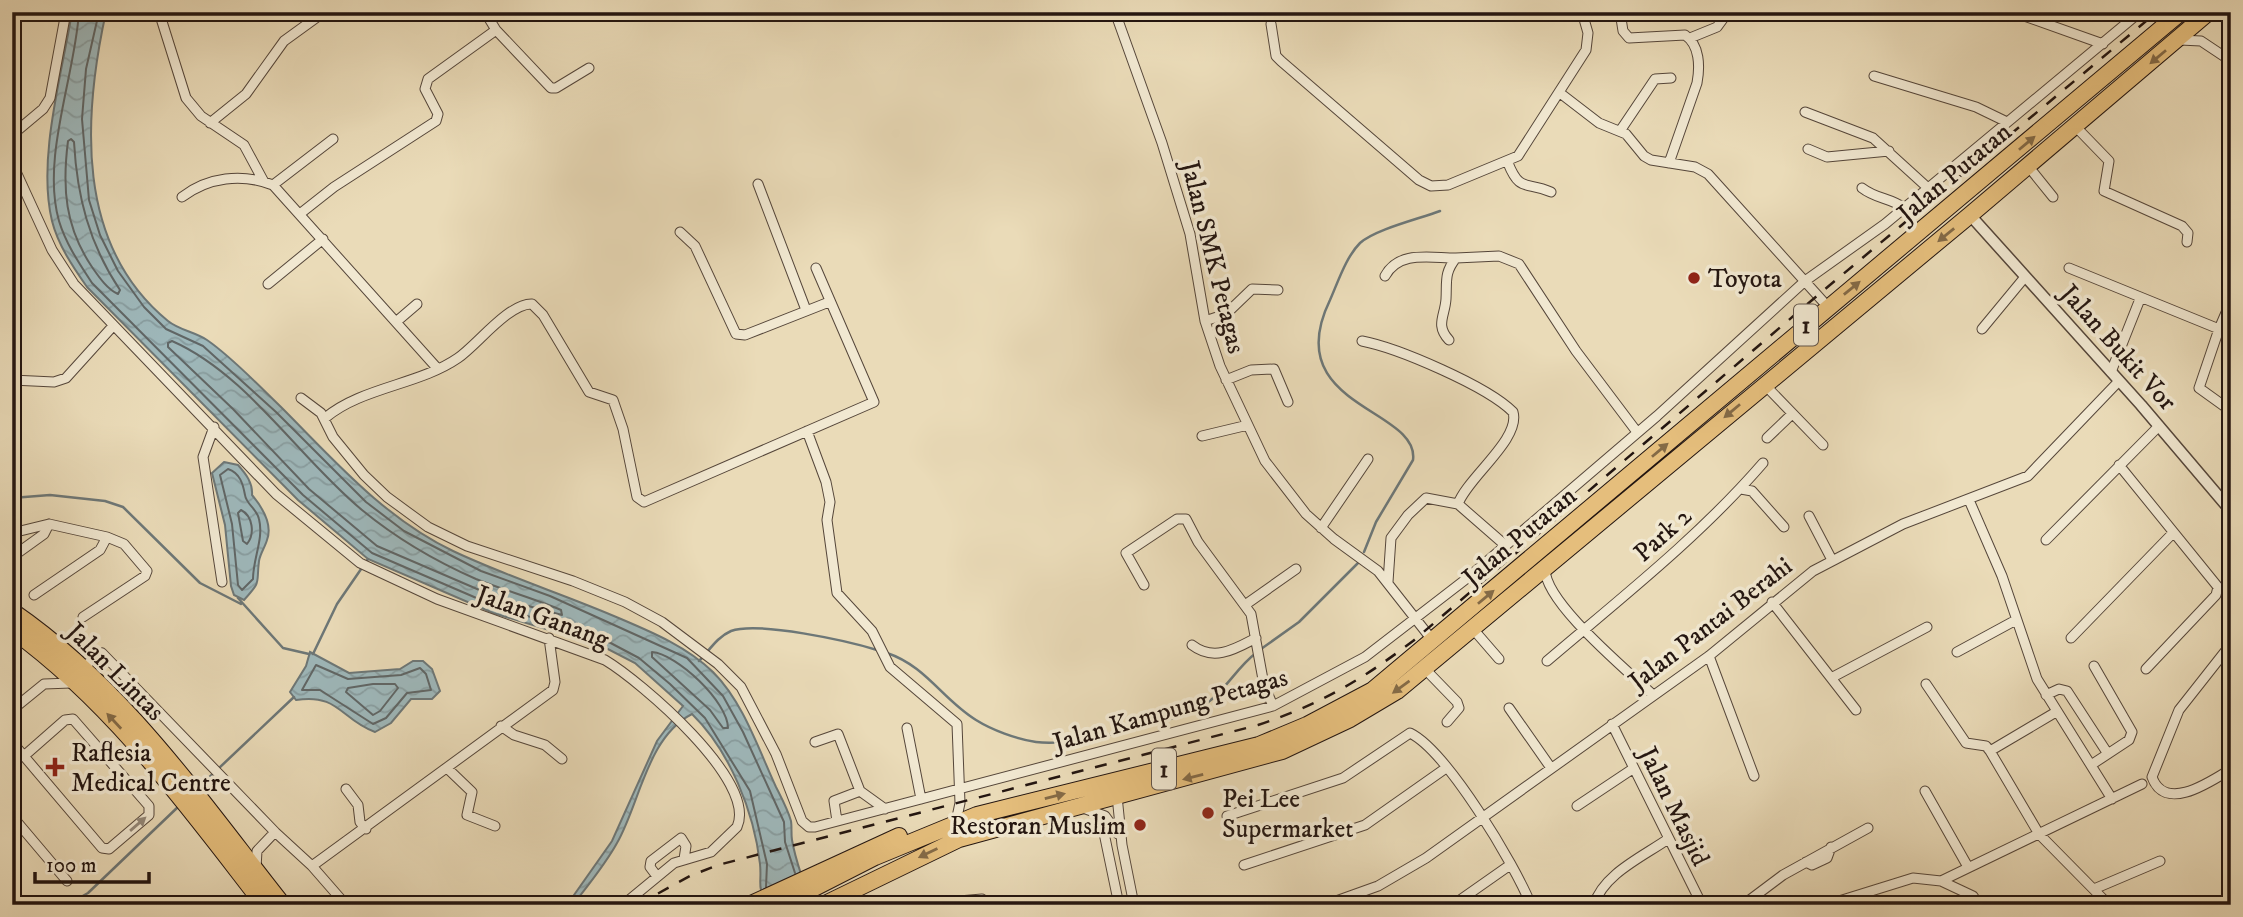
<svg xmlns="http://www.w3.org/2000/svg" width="2243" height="917" viewBox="0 0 2243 917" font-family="'IM FELL DW Pica',serif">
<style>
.water{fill:url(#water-waves);stroke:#6d7777;stroke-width:2}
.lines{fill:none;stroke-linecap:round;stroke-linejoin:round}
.shore{stroke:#606666;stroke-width:2}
.stream{stroke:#6d7777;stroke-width:2.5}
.minor-casing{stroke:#55463a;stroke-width:11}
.tertiary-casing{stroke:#55463a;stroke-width:13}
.trunk-casing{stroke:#231510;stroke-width:18}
.minor{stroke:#f1e8d1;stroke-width:9}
.tertiary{stroke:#f1e8d1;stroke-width:10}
.trunk{stroke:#e5be7c;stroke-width:16}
.rail{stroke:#231510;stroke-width:2.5;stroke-dasharray:12 12;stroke-linecap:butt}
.oneway{fill:#846a46}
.oneway2{fill:#94897a}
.poi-dot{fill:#8f2418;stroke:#f1e8d1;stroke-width:2.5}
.labels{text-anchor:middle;stroke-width:7;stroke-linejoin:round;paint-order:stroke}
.shield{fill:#f1e8d1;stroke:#61544a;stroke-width:2}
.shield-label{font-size:24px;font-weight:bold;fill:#231510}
.street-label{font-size:26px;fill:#231510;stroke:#f1e8d1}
.poi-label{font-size:26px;fill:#231510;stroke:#f1e8d1;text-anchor:start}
</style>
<defs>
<pattern id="water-waves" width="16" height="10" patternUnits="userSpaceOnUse" patternTransform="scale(1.75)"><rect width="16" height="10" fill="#9eb8bb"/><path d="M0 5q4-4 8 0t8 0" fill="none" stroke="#889da0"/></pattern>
</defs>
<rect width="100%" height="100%" fill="#eadbb8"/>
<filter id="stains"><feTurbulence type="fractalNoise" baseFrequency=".00286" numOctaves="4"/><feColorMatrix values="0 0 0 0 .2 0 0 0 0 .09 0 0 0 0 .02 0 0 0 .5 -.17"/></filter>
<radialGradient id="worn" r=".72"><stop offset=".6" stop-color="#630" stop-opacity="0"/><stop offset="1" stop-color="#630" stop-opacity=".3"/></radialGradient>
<path class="water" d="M72 12H106C83 117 75 245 168 321 179 330 195 332 207 340 233 358 258 385 281 407 334 460 384 518 453 551 508 577 566 595 621 619 654 633 687 647 713 672 743 702 758 748 776 787 781 797 788 810 791 821 792 827 791 834 792 840 795 857 805 890 814 905H768C756 886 762 884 760 864 754 812 730 751 692 714 647 737 640 803 617 843 605 865 588 885 573 905H567L612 841 657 741 683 706 635 663 602 646 493 613 368 559 298 500 87 287C73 267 58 245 52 221 37 159 62 74 72 12Z
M224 462 238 465C246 474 253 483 252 495 262 507 273 524 267 540 265 547 260 554 259 561 256 585 262 580 244 600L234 595 231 586 225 525 212 473Z
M310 652 349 673 400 669 413 661H423L432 669 440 691 432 699H411L391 723 375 732C341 720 339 693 296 700L290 692 306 666Z"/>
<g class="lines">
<path class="shore" d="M79 12C75 76 41 158 59 221 66 244 79 263 92 283L303 495 372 553 495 606 605 640 639 658 670 684 705 718 750 791 767 864 766 887
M99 12 86 69 82 119 89 200 100 235 118 271 144 307 166 329 203 346 276 412 366 502 404 531 481 571 550 596 687 658 723 696 743 732 784 822 785 842 795 873
M71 139 74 142C77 196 89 244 120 290L118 294C107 289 99 277 92 267 65 227 62 188 68 141Z
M172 341C247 374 299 458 362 510 396 538 435 561 476 579 503 590 533 598 561 610L562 615 498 598 377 546 309 489 233 409 168 347V343Z
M228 469C240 473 243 484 245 495 246 504 257 509 259 519 264 539 253 558 253 579L242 590 238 585 232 524 220 475Z
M241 510C253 516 255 534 247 544L243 541 238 513Z
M652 652C677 654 728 702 728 728H723L710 710 652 657Z
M316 665 348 679 401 675 420 668 426 674 431 690 407 693 386 718 373 724 320 690H302Z
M373 684H395L398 688 380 711 373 715 346 692 348 688Z"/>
<path class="stream" d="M12 498 50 495 105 501 123 507 200 583 241 604
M1364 552 1376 522 1413 460C1420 408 1278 407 1330 300 1338 282 1346 257 1360 243 1376 229 1419 219 1440 211
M238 598 283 648 309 654
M1261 649 1299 622 1358 563
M887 653C926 666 943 700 976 720 992 730 1016 739 1036 742 1073 747 1176 723 1207 703 1226 690 1237 667 1256 653
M313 654 337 604 368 559
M699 661C709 651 717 637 731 631 758 621 848 641 877 650
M199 787 294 697
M67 905 88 893 179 806"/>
<g class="minor-casing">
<path id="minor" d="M159 12 186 98 201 116 244 145 264 182
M485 12 496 30 551 88H556L589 68
M1115 12 1162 143 1190 234 1205 321 1220 366 1265 461 1306 514 1334 539 1378 571 1433 641
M1620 12 1623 31 1629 38 1685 35C1700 45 1700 67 1697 83L1669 163
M2013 12 2103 44
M1271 24 1276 56 1281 61 1419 180 1431 186 1448 185 1518 156 1586 50 1588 33 1582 12
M1690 38 1717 27 1728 12
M2180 40 2201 41 2231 61
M1874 76 1976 107 2007 122
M1560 93 1599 123 1626 134 1644 156 1651 160 1695 167 1708 174 1828 307
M1805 112 1873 138 1928 188
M210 123 246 94 284 41 324 12
M2075 126 2109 161 2104 191 2182 226 2188 233 2187 242
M1620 131 1655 79 1671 78
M12 135 43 109 50 98 66 12
M1808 149 1827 157 1889 151
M12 163 52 250 74 284 276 494 360 563 437 599 605 660C640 681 758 781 737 827L711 852 674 863 623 905
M1508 163C1520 193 1526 181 1551 192
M2028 166 2053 197
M758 184 806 310
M273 185 333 139
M1862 188C1876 199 1891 198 1904 208
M182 197C208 177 242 173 273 185L437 368
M301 213 334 187 436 121 438 114 425 89 428 79 496 30
M680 232 695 246 736 334 745 335 829 302
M2069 268 2219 329 2231 301
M1385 276C1399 250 1430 258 1456 258
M268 284 323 239
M1205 321 1226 314 1252 289 1278 290
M396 322 417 304
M1982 329 2025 277
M2219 329 2199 388 2231 411
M1449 340C1435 325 1445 316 1446 299 1447 281 1444 273 1456 258L1499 256 1519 264 1576 351 1637 432
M1362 341C1398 348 1487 386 1513 412 1521 439 1467 478 1458 504
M2111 372 2140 299
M12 380 54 382 66 378 113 326
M1226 380 1251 370 1274 369 1288 402
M1764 384 1823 445
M301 398 321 413 333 437 364 475 387 497 428 527 467 546 573 581 625 602 662 622 718 664 741 687 776 754 802 821 809 827H815L1273 706 1365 657 1470 576 1657 416 1805 281 1885 224 2140 12
M325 418C362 387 419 385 458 358 477 345 509 303 532 304L543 315 589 392 613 400 623 429 637 497 644 502 874 402 816 268
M214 427 203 457 222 582
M807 431 826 482 830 502 827 520 837 593 872 631 890 667 957 724 960 803 957 817
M1202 436 1248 425
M1767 438 1792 414
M2119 465 2218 587 2216 595 2146 669
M1741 489 1752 491 1784 527
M1969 500 2002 576 2037 679 2112 799
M1809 516 1832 560
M1321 528 1368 459
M12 533 49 524 107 537 124 544 147 571 145 576 83 617
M2046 540 2159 426
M12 557 44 534 49 524
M1545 569C1545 603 1627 670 1653 695
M1388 582 1391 538 1408 515 1426 498 1458 504 1505 545
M1144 585 1126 553 1177 519H1186L1198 542 1251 614 1264 685 1273 706
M34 595 100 550 107 537
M1772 602 1856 710
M1245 605 1296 569
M1473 629 1499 659
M2071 638 2173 533
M2231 644 2179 710 2152 777C2165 813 2210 782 2231 769
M1192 645C1214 662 1235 649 1256 638
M1957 652 2016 620
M1709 656 1754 776
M1547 661C1621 598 1699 537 1763 463
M83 667 102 653 275 832
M1425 669 1457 702 1459 708 1447 722
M1831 678 1927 627
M1926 684 1966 743 1986 746 1990 751
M2046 695 2059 689 2067 691 2108 754
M1509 708 1551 768
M12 710 44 684 71 683
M2056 712 1990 751 2039 834 2109 905
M1612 724 1702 905
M501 726 514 735 545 745 562 759
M907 728 921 799
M12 742 102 848 109 849 149 815V806L73 719 65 720 24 756
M815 742 838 734 860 791 885 809
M2091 765 2129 740 2132 732 2094 666
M447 768 472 792 467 815 495 826
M346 789 358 805 360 822 366 829
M1925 791 1968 867
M1117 796 1122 845 1134 905
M1577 806 1634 768
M1083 808 1105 816 1118 834
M12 816 67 881
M1227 816 1343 778 1410 733C1447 751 1515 865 1531 905
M837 821 834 801 860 791
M1104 833 1119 905
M1806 862 1812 865 1827 858 1831 847
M1244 865 1365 825 1446 768
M312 866 553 690 555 682 549 638
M256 868 257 851 275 832 312 866 346 905
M656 875 650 867 651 861 681 838 686 846 684 859
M1941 881 1973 896 1979 905
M2094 889 2160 861
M1839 901 1913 878 1941 881 2142 784
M166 905V904
M245 905 257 895
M913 905 982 899
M1325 905 1378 886 1426 858 1709 656 1813 571 1903 524 2028 476 2119 381
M1453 905 1510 865
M1594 905C1603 874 1644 856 1668 839
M1743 905 1783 875 1868 828"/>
</g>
<g class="tertiary-casing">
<path id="tertiary" d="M1970 215 2141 405 2231 511"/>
</g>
<g class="trunk-casing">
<path id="trunk" d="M12 611C123 687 200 800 283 905
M12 630C114 704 188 807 264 905
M749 905 899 836
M781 905 875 857 977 815 1259 745 1307 725 1373 690 2181 12
M823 905 959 839 1282 751 1350 719 1397 691 1970 215 2209 12"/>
</g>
<use href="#minor" class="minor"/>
<use href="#tertiary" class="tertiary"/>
<use href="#trunk" class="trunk"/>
<path class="rail" d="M637 905 690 876 718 865 1258 725C1321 704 1360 681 1413 641L1818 295 2157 12"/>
</g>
<defs><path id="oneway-solid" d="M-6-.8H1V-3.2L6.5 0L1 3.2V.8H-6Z" transform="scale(1.75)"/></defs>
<g class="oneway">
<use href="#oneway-solid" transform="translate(2158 57) rotate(140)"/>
<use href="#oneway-solid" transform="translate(2027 143) rotate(-40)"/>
<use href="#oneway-solid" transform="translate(1946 235) rotate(141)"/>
<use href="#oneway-solid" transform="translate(1852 288) rotate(-39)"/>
<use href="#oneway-solid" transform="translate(1732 411) rotate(140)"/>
<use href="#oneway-solid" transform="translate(1660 450) rotate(-40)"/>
<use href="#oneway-solid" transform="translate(1486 597) rotate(-40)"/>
<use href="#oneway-solid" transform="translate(1401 687) rotate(144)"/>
<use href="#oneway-solid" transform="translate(114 721) rotate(-133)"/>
<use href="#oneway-solid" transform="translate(1193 777) rotate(166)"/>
<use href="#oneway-solid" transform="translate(1055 796) rotate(-14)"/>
<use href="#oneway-solid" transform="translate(928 853) rotate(154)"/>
</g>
<use class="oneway2" href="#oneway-solid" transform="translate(138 824) rotate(-41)"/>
<g class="poi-dot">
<circle cx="1694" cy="278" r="7"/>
<path d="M51.5 756.5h7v7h7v7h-7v7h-7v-7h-7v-7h7z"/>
<circle cx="1208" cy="813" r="7"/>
<circle cx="1140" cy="825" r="7"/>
</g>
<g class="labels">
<g class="shield">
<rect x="1794" y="304.5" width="24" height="41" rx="5"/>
<rect x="1152" y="748.5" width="24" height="41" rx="5"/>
</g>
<g class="shield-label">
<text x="1806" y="333">1</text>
<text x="1164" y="777">1</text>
</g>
<g class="street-label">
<text transform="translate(1954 172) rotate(-40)" y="9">Jalan Putatan</text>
<text transform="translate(1214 257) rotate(76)" y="9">Jalan SMK Petagas</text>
<text transform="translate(2119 347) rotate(48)" y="9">Jalan Bukit Vor</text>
<text transform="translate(1662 534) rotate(-42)" y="9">Park 2</text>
<text transform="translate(1519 536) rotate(-40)" y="9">Jalan Putatan</text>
<text transform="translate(543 616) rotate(20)" y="9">Jalan Ganang</text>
<text transform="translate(1710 623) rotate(-38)" y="9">Jalan Pantai Berahi</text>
<text transform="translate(116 671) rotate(45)" y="9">Jalan Lintas</text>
<text transform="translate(1170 709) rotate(-16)" y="9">Jalan Kampung Petagas</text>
<text transform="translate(1675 806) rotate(64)" y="9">Jalan Masjid</text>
</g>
<g class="poi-label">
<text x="1708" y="287">Toyota</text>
<text x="71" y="761">Raflesia<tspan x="71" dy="30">Medical Centre</tspan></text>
<text x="1222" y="807">Pei Lee<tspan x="1222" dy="30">Supermarket</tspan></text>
<text x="1126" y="834" text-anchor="end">Restoran Muslim</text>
</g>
</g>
<rect width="2243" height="917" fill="none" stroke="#eadbb8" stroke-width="42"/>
<rect x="14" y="14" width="2215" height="889" fill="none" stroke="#231510" stroke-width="3.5"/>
<rect x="21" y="21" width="2201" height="875" fill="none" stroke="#231510" stroke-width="2"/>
<path d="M35 872v10h114v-10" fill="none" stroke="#231510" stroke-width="3.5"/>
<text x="46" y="872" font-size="21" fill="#231510" stroke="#f1e8d1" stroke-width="5" paint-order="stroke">100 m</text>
<rect width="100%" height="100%" filter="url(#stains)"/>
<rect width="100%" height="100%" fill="url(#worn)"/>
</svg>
